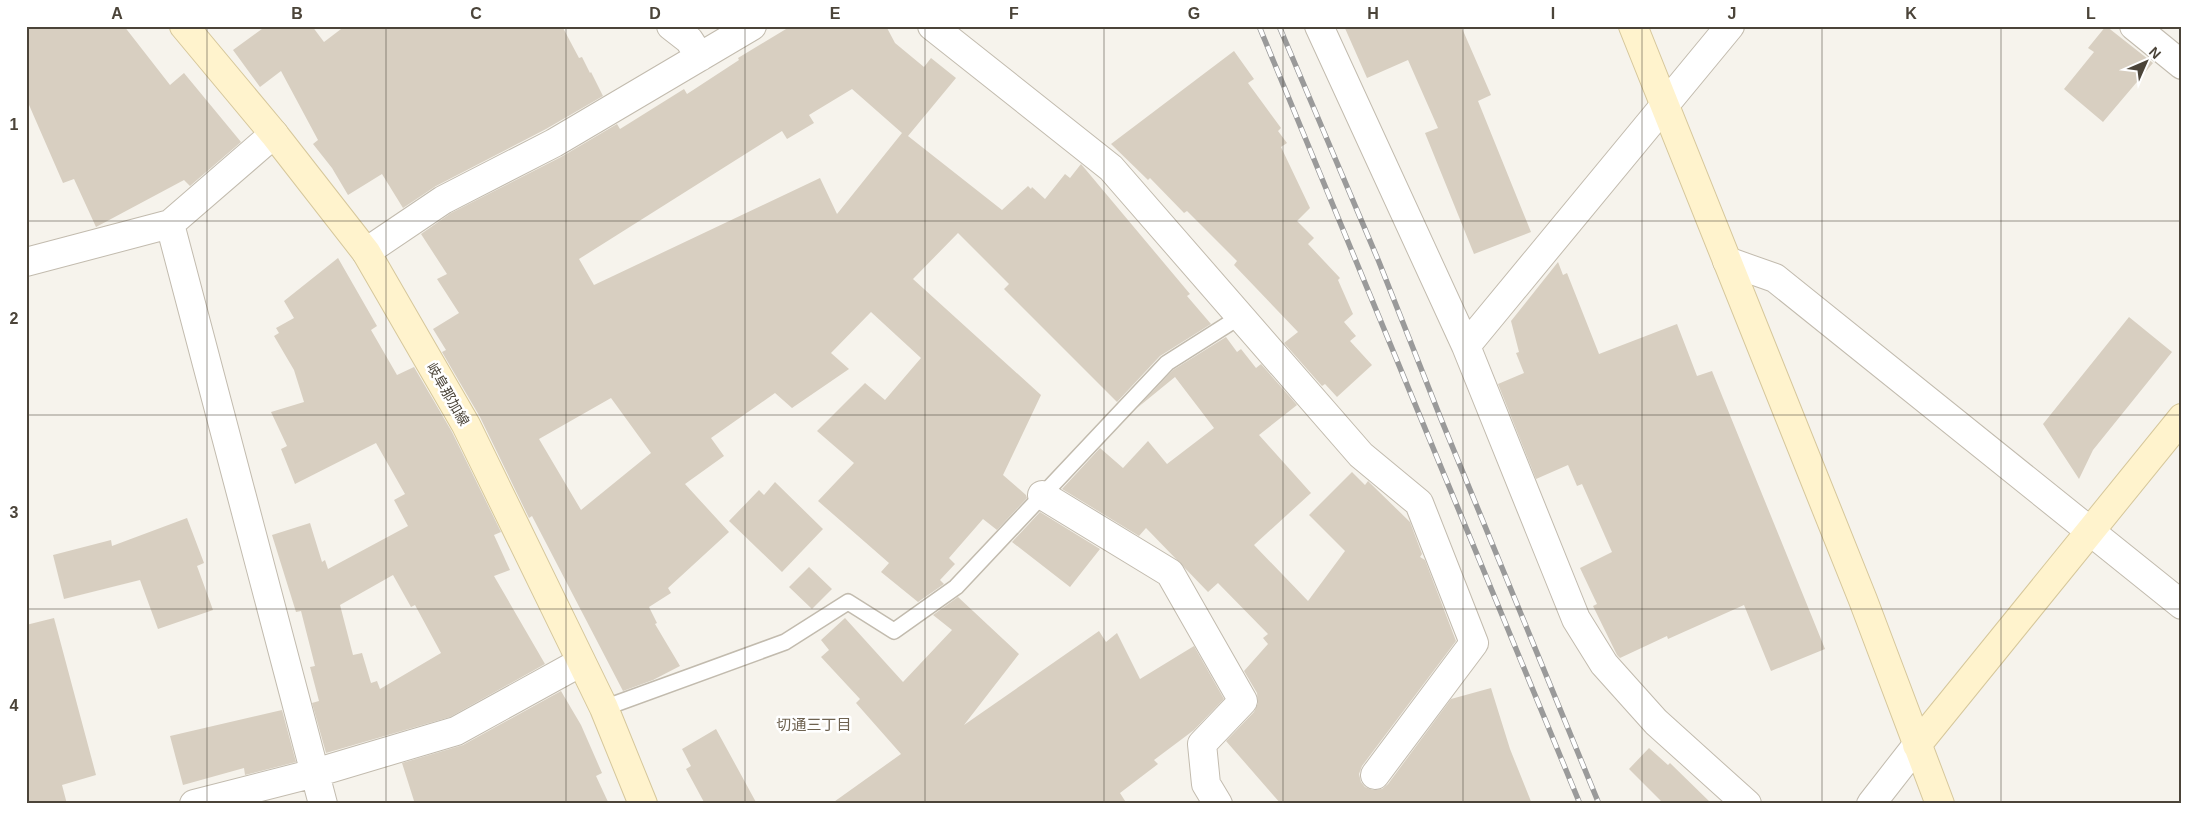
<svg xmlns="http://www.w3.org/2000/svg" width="2208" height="830" viewBox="0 0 2208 830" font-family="Arial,'Noto Sans JP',sans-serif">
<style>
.building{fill:#d8cfc1;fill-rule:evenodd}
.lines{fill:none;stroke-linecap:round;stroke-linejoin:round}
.lane-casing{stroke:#c2bbae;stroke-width:18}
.street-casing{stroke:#c2bbae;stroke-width:30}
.secondary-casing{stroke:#d6c79b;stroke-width:30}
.lane{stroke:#fff;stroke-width:15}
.street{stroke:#fff;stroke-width:28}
.secondary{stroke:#fff3cd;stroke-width:28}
.rail-casing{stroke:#9a9a9a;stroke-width:5.5}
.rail{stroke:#fff;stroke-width:4;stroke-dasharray:11;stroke-linecap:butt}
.grid{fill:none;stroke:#4b4439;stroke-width:1;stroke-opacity:0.55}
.labels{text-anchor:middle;stroke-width:5;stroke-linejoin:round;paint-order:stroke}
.street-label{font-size:14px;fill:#4b4439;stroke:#fff}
.neighbourhood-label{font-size:15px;fill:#6e6250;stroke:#fff}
.neatline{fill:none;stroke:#4b4439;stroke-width:2}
.grid-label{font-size:16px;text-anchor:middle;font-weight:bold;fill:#4b4439}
</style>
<rect width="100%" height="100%" fill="#f6f3ec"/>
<path class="building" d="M26 26H124L170 85 184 73 241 142 190 186 184 180 96 227 74 179 63 183 26 98Z
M266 26H312L324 42 345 26H562L579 58 582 57 590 73 591 72 603 96 546 129 436 186 403 208 382 174 348 195 332 168 313 144 318 140 281 71 260 87 233 50Z
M791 26H886L895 43 924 67 931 58 956 78 908 136 1002 210 1028 186 1031 189 1032 187 1045 199 1065 174 1070 178 1081 164 1190 294 1187 296 1211 324 1160 356 1117 402 1004 289 1009 284 958 233 913 279 1041 395 1003 475 1026 495 1027 498 997 530 983 519 949 558 955 564 940 580 944 584 918 602 881 572 889 563 818 501 854 463 817 431 865 383 885 400 921 358 871 312 831 353 849 369 792 408 775 393 711 438 724 456 685 484 729 532 668 588 671 593 649 607 657 623 655 624 680 666 653 680 623 691 532 516 529 518 480 417 442 352 446 350 433 329 459 313 437 279 447 274 421 234 451 213 561 157 617 124 620 129 684 89 687 94 739 60 738 58ZM852 89 902 133 837 214 820 178 594 285 579 259 782 131 787 139 814 123 809 115ZM611 398 651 453 581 510 539 439Z
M1344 26H1461L1491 95 1478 101 1531 232 1474 254 1425 133 1438 128 1408 60 1367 78Z
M2106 26 2153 63 2103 122 2064 89 2094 52 2088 48Z
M1234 51 1254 79 1248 83 1281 128 1278 131 1287 143 1281 147 1310 208 1297 221 1314 238 1308 244 1340 278 1338 280 1353 314 1344 322 1356 336 1350 341 1372 365 1337 397 1325 384 1322 386 1284 343 1298 332 1234 265 1237 261 1187 211 1184 213 1150 178 1148 180 1111 144Z
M338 258 377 326 371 330 397 375 414 367 452 432 501 532 494 535 510 570 494 576 545 664 450 717 326 753 312 703 319 701 310 667 315 666 301 611 296 612 272 535 310 523 322 562 325 560 328 569 408 526 394 500 405 494 376 443 295 484 281 449 287 446 271 412 304 402 294 370 274 336 279 333 276 328 294 318 284 301ZM393 575 411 607 415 605 441 653 380 689 377 681 371 683 362 653 353 655 340 605Z
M1558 262 1563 275 1567 273 1599 354 1677 324 1697 376 1712 371 1825 649 1771 671 1744 605 1668 639 1667 636 1620 658 1617 655 1593 606 1597 604 1580 568 1612 552 1582 484 1577 486 1568 465 1536 479 1498 384 1524 373 1516 353 1519 352 1511 321Z
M2129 317 2172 352 2093 450 2079 479 2043 424Z
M1226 337 1237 352 1241 349 1256 368 1261 364 1297 405 1259 435 1311 493 1254 545 1308 601 1345 551 1309 515 1352 472 1365 485 1368 481 1371 484 1410 522 1422 554 1420 557 1425 560 1456 641 1362 766 1359 774 1361 782 1365 787 1373 790 1382 789 1388 784 1451 699 1491 688 1510 749 1532 804H1281L1226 741 1254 712 1258 703 1257 693 1244 671 1268 644 1263 638 1268 634 1218 583 1208 592 1146 528 1139 536 1062 489 1100 448 1123 468 1148 441 1167 464 1214 428 1175 377 1137 408 1173 370Z
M775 482 823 529 782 572 729 521 759 490 764 495Z
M1040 512 1100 549 1070 587 1012 542Z
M187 518 204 563 197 566 213 610 158 629 140 580 64 599 53 555 111 540 112 546Z
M809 567 832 589 812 609 789 587Z
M958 597 1019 654 964 725 1099 631 1106 642 1117 633 1140 679 1194 646 1224 699 1194 730 1154 760 1158 764 1120 793 1127 804H831L901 754 856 703 860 699 821 657 829 650 821 640 845 618 903 682 952 630 933 615Z
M54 618 96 775 62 785 67 804H26V625Z
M561 691 581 725 602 773 596 776 609 804H415L402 763 463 745Z
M282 710 296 762 245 775 244 768 183 785 170 736Z
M716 729 757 804H705L686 769 691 766 682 749Z
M1649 748 1668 765 1670 763 1712 804H1664L1629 769Z"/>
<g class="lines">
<g class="lane-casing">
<path id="lane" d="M604 708 785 642 848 602 894 631 956 587 1167 363 1241 316"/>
</g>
<g class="street-casing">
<path id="street" d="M671 26 689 40 700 57
M932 26 1111 168 1361 455 1419 503 1474 643 1375 775
M1319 26 1466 346 1576 619 1604 664 1656 722 1747 804
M2134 26 2182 65
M170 224 323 804
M366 252 443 200 554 143 752 26
M1727 261 1775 278 2182 605
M26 262 170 224 274 134
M1466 346 1730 26
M1042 495 1170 573 1243 701 1202 744 1206 784 1218 804
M194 804 315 773 456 731 581 662
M1871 804 1917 745"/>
</g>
<g class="secondary-casing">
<path id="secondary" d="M184 26 274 134 366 252 466 425 604 708 643 804
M1633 26 1863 600 1940 804
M1917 745 2182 418"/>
</g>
<use href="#lane" class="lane"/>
<use href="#street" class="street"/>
<use href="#secondary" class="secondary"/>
<g class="rail-casing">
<path id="rail" d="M1259 26 1580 804
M1279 26 1379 262 1441 419 1599 804"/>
</g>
<use href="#rail" class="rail"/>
</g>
<path class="grid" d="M207 26V804M386 26V804M566 26V804M745 26V804M925 26V804M1104 26V804M1283 26V804M1463 26V804M1642 26V804M1822 26V804M2001 26V804M26 221H2182M26 415H2182M26 609H2182"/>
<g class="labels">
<g class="street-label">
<text transform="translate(448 394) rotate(60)" y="5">岐阜那加線</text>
</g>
<g class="neighbourhood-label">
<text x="814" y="730">切通三丁目</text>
</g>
</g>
<rect width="2208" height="830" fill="none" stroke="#ffffff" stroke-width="55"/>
<g transform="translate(2146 62) rotate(45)" stroke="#ffffff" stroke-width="4" paint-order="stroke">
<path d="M0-4L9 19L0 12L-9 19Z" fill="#4b4439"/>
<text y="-8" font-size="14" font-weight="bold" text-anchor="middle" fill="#4b4439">N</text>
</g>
<rect x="28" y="28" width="2152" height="774" class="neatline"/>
<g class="grid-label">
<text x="117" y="19">A</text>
<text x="297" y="19">B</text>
<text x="476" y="19">C</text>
<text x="655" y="19">D</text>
<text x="835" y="19">E</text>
<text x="1014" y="19">F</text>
<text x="1194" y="19">G</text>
<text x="1373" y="19">H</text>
<text x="1553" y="19">I</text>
<text x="1732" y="19">J</text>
<text x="1911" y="19">K</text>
<text x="2091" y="19">L</text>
<text x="14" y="130">1</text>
<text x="14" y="324">2</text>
<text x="14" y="518">3</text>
<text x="14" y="711">4</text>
</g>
</svg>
